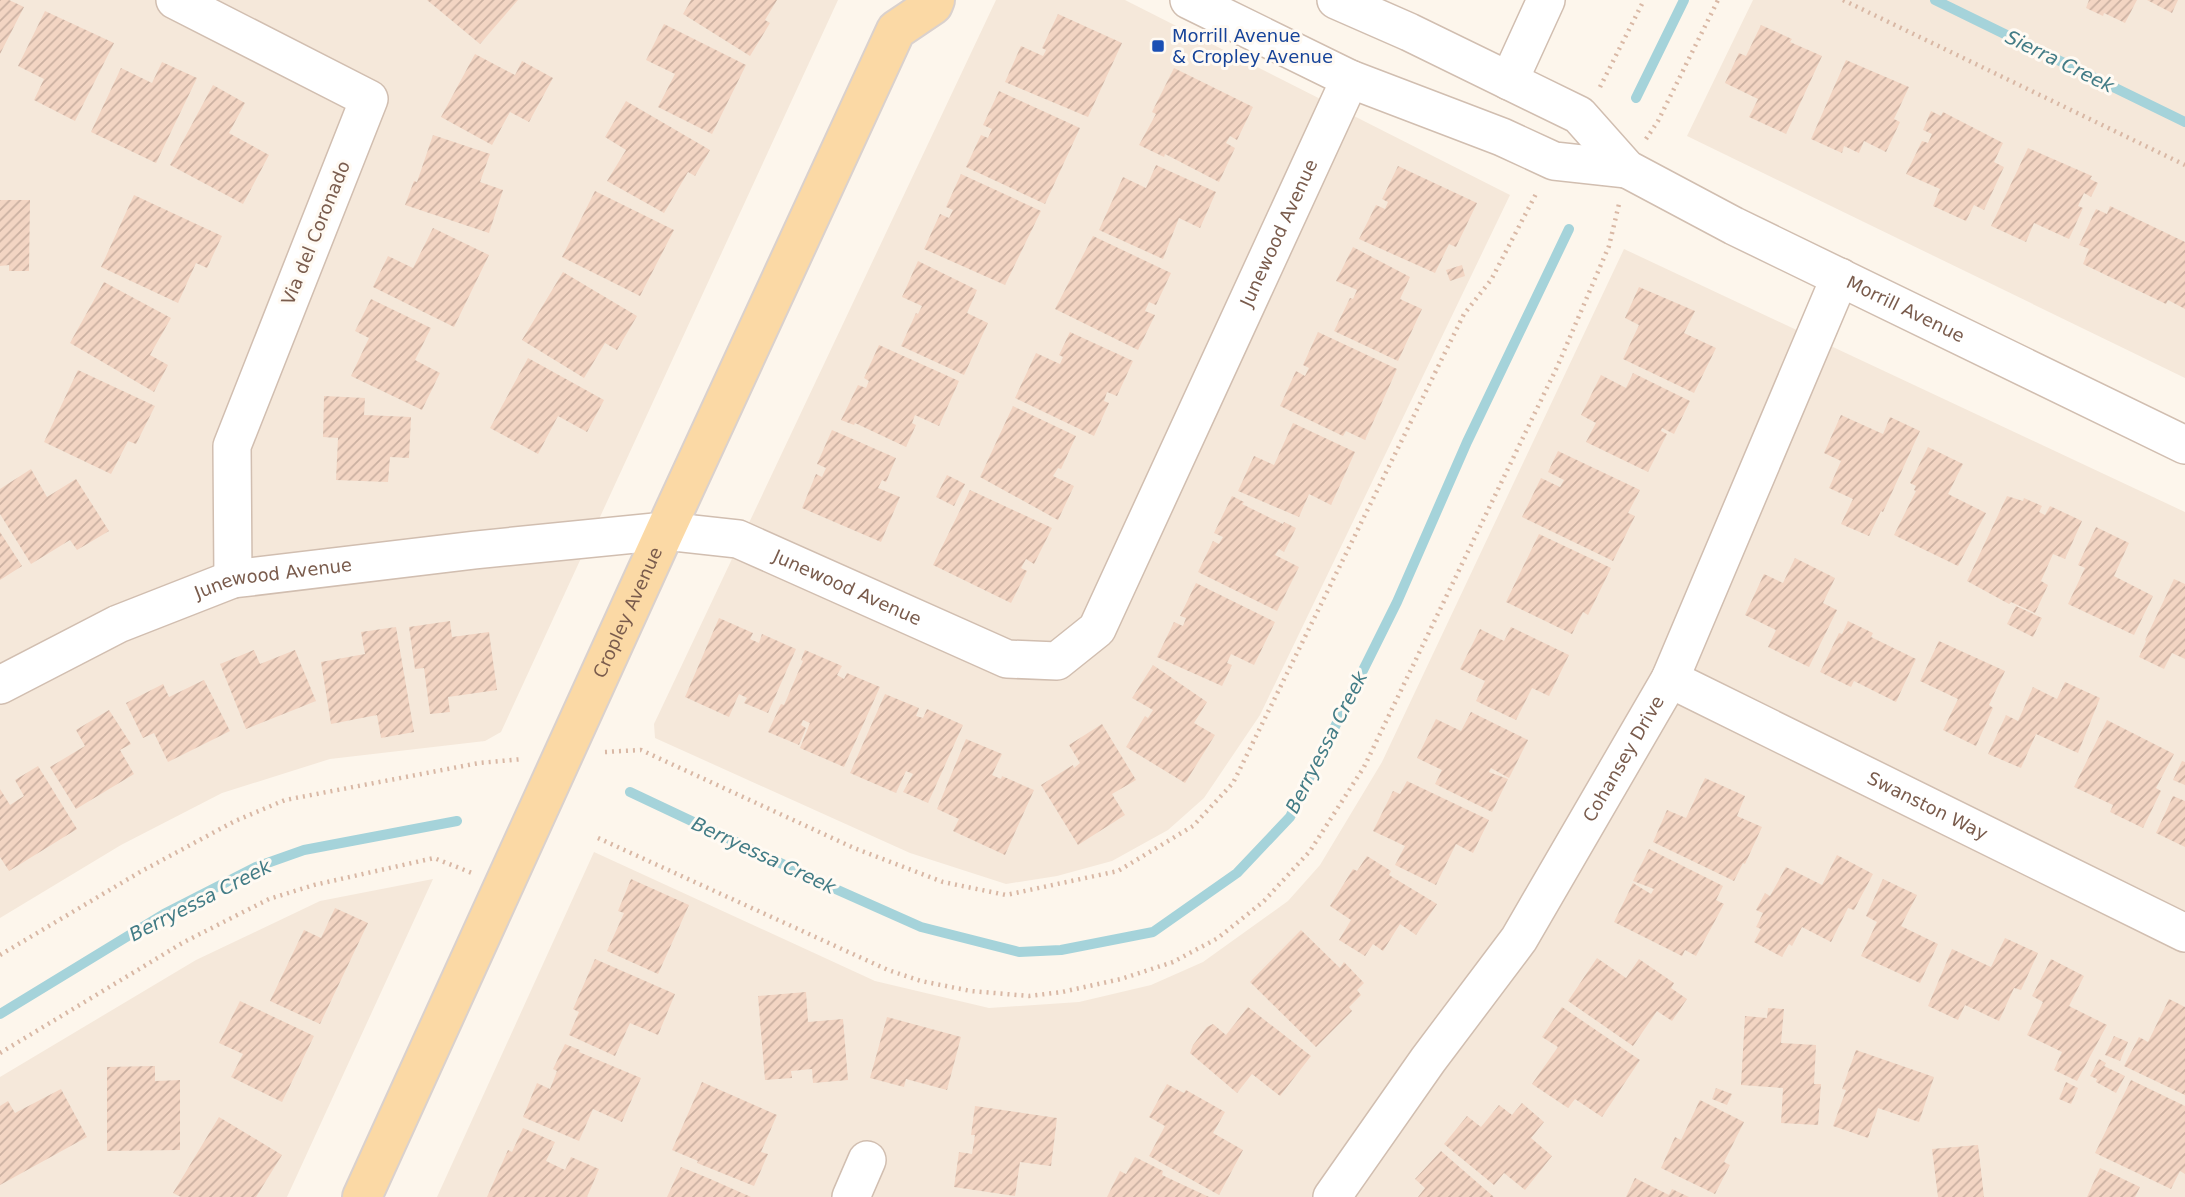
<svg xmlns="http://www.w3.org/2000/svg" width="2185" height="1197" viewBox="0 0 2185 1197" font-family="'DejaVu Sans',sans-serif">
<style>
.residential{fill:#f5e8da}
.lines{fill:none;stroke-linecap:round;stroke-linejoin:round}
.stream{stroke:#a5d3da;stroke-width:10}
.building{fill:url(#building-hatch)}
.minor-casing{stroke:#d1beb0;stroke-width:40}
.major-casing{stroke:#dad1cd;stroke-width:42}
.path{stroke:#d9b8a5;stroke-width:4.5;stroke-dasharray:2 5;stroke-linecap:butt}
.minor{stroke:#fff;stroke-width:37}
.major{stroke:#fbd9a5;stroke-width:38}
.transit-dot{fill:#1a4fb4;stroke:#fffaf3;stroke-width:2.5}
.labels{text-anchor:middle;stroke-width:6;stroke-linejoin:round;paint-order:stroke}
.transit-label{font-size:18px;fill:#164399;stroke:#fffaf3;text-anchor:start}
.street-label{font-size:18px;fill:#7a5c4d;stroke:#fffaf3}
.water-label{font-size:19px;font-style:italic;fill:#437c86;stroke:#fffaf3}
</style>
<defs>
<pattern id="building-hatch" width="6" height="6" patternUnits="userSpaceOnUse" patternTransform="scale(1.75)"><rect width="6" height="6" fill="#f3d5c3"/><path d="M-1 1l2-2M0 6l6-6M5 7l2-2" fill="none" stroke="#cab0a1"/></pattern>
</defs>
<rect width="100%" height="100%" fill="#fdf6ec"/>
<path class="residential" d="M0 0H838L501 732 485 741 330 759 222 793 121 845 0 918Z
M996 0H1125L1510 195 1260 715 1204 798 1168 830 1112 861 1057 876 1006 884 910 853 655 738 654 724Z
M1753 0H2185V378L1687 136Z
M1624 249 2185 512V1197H437L594 852 875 981 989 1008 1079 1002 1151 985 1203 962 1288 901 1320 865 1382 762Z
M433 879 287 1197H0V1077L196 960 320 901Z"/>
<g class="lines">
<path class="stream" d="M1935 0 2185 122
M1636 98 1684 0
M630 792 831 887 921 927 1019 952 1061 950 1153 932 1237 873 1290 817 1397 602 1467 442 1569 229
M0 1014 164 914 256 867 304 850 457 821"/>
</g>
<path class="building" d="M0 0H9L24 7 0 54Z
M427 0H518L480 44Z
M691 0H777L765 20 770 23 750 56 683 14Z
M2089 0H2137L2125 23 2104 13 2103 16 2086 8Z
M2147 0H2178L2172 13Z
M45 11 114 43 75 121 34 100 44 79 18 66Z
M1058 14 1122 43 1088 117 1005 82 1021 46 1043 56 1046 50 1042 48Z
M664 24 746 65 712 134 658 107 675 74 646 60Z
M1761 25 1792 39 1790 42 1822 56 1786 134 1749 117 1758 99 1725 83 1739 53 1746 56Z
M475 54 515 75 522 61 553 78 529 122 510 112 492 145 441 117Z
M1846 60 1909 87 1894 119 1900 122 1886 152 1864 141 1859 153 1844 146 1842 153 1811 139Z
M162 62 197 78 156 163 91 132 121 68 152 83Z
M1174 68 1253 107 1237 140 1230 136 1226 143 1235 148 1219 182 1165 154 1164 157 1139 145 1156 114 1152 112Z
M213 85 245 103 229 133 269 155 243 204 170 165Z
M999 91 1080 128 1045 204 966 167 981 135 988 138 992 129 983 125Z
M626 101 710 150 695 176 688 172 664 213 607 181 626 150 605 137Z
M1931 111 1941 116 1943 112 2003 143 1994 162 2004 167 1984 210 1974 205 1966 221 1933 206 1940 189 1906 174 1922 141 1928 143 1932 134 1923 130Z
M433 135 490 154 480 182 503 190 489 233 405 205 414 181 417 182Z
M2028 148 2092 176 2090 179 2098 183 2091 197 2084 193 2078 206 2083 208 2069 239 2034 223 2026 242 1991 226Z
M1156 165 1216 192 1200 228 1179 218 1163 259 1099 230 1123 177 1146 188Z
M1398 166 1477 203 1456 247 1449 244 1435 273 1359 239 1376 205 1385 209 1388 202 1382 199Z
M961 174 1041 211 1005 285 924 249 940 214 949 218 953 210 946 207Z
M595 191 674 230 640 296 562 257Z
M134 195 222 236 207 268 196 263 178 303 101 267Z
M0 200H30L29 271H9V265L0 266Z
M2110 206 2185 242V309L2168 300 2166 304 2083 264 2089 249 2079 245 2096 209 2107 214Z
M433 228 489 255 454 327 373 287 388 256 413 268Z
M1093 236 1171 273 1156 305 1149 302 1145 311 1155 315 1138 350 1055 309Z
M1353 247 1410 277 1400 299 1422 309 1398 361 1334 331 1350 298 1353 299 1357 290 1336 281Z
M918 261 977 290 967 313 988 323 964 375 901 346 916 313 918 314 922 306 902 297Z
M1462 265 1465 276 1450 281 1446 270Z
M563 272 637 316 617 350 605 343 584 378 522 340Z
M104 282 171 318 150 355 168 365 154 392 70 343Z
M1639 287 1695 311 1684 333 1716 348 1694 393 1623 359 1639 325 1625 318Z
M371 299 431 328 415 360 440 373 422 410 351 376 369 338 355 331Z
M1070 332 1133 361 1117 396 1107 392 1104 401 1109 403 1094 436 1015 398 1036 353 1060 364 1063 357 1059 355Z
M1318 332 1397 369 1365 440 1346 431 1343 436 1280 406 1296 371 1305 376 1309 368 1303 365Z
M879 345 959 381 939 426 915 415 912 423 916 425 906 447 855 423 854 425 841 420 858 385 866 388 869 381 864 378Z
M528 358 604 400 587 432 558 416 538 454 490 428Z
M78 370 155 406 136 444 128 441 111 474 44 442Z
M1633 373 1690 401 1674 434 1662 428 1661 431 1667 434 1648 472 1586 442 1596 423 1581 415 1601 375 1626 388Z
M324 396 365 398 364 415 411 417 409 458 390 457 388 482 336 480 338 438 323 437Z
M1013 406 1076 436 1061 469 1058 468 1053 476 1074 486 1058 520 980 477Z
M1841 415 1883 434 1890 417 1920 431 1883 512 1881 511 1869 536 1841 524 1853 499 1829 488 1841 461 1824 453Z
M1293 423 1355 452 1331 505 1309 494 1299 517 1238 491 1254 456 1274 465Z
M832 430 896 458 886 482 882 480 878 488 900 497 881 542 802 508 816 474 822 477 826 468 817 464Z
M1928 447 1963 464 1948 494 1986 513 1958 566 1894 535 1916 491 1914 490 1916 486 1910 483Z
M1558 451 1640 490 1628 513 1635 516 1613 561 1522 517 1541 478 1560 487 1564 480 1548 472Z
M31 469 47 497 76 479 109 531 77 550 70 540 31 564 0 514V489Z
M947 475 965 484 954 506 936 497Z
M970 490 1052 528 1034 564 1026 559 1021 568 1027 571 1011 603 933 565Z
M1232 496 1244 502 1242 504 1283 524 1284 522 1296 528 1284 552 1279 549 1275 555 1299 567 1277 611 1198 572 1213 541 1219 544 1223 537 1214 533Z
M2007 496 2023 501 2024 498 2042 506 2039 512 2045 515 2050 506 2082 521 2065 559 2053 554 2041 581 2048 585 2035 613 2011 602 2009 604 1967 581Z
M2096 527 2129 543 2114 576 2153 596 2134 635 2068 604 2085 568 2078 565Z
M0 532 22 566 0 580Z
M1539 534 1611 568 1588 615 1583 612 1572 634 1506 602Z
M1795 558 1835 578 1823 603 1837 610 1809 667 1768 647 1776 630 1745 615 1764 574 1783 583Z
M2174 579 2185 584V659L2172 653 2164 669 2139 657 2146 641 2145 640Z
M1196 583 1275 622 1254 665 1231 654 1227 663 1232 665 1222 686 1157 657 1174 622 1183 626 1186 618 1180 616Z
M2016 606 2042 618 2033 637 2007 624Z
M719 618 753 633 750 639 759 643 762 634 796 649 768 713 744 703 747 698 739 694 729 717 685 697Z
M450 621 452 637 489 632 497 690 448 697 450 712 430 714 424 668 415 669 409 627Z
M1848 621 1873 633 1871 637 1916 659 1896 702 1854 681 1851 687 1820 672 1839 633 1842 634Z
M396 627 414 732 381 738 377 715 331 724 321 662 365 654 361 632Z
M1511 627 1569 655 1549 696 1532 688 1516 720 1476 701 1485 681 1460 669 1480 629 1504 641Z
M1939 641 2005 671 1989 705 1993 708 1976 746 1943 730 1958 699 1920 681Z
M254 650 260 664 295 650 316 701 246 729 220 664Z
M805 650 842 666 837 675 844 679 847 673 880 687 844 767 800 748 810 723 803 720 801 725 806 728 799 745 768 732 781 704 784 705 803 661 801 660Z
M1153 665 1207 702 1194 723 1215 735 1185 783 1126 747 1145 716 1148 718 1153 710 1132 698Z
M204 680 230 731 168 762 154 733 143 738 126 703 163 684 169 697Z
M2065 682 2100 698 2078 753 2036 734 2021 768 1988 754 2006 715 2018 721 2033 687 2057 699Z
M885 694 919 708 916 716 923 718 927 709 963 725 928 803 903 792 913 774 906 771 896 793 850 773Z
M109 710 131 744 120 750 134 774 76 809 50 767 85 746 76 730Z
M1471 712 1528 740 1509 778 1491 768 1489 772 1508 779 1492 812 1435 784 1442 770 1417 758 1436 719 1461 731Z
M2107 720 2174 754 2156 788 2161 791 2143 828 2110 812 2113 805 2074 787Z
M1102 724 1136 780 1112 794 1125 815 1078 845 1041 785 1073 765 1074 768 1080 763 1069 745Z
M966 739 1002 754 992 775 1001 779 1002 776 1034 790 1005 855 953 831 959 819 937 809Z
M2182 761 2185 762V785L2173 780Z
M38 766 77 829 9 871 0 857V789L10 805 24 796 15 780Z
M1705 778 1745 796 1737 816 1762 827 1745 864 1743 863 1734 881 1653 842 1667 810 1686 818Z
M1407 781 1489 820 1473 853 1456 844 1436 885 1395 865 1405 846 1373 831 1393 791 1400 794Z
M2173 796 2185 801V847L2156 833Z
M1649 849 1723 886 1716 900 1724 904 1696 956 1685 950 1682 956 1614 922 1633 883 1651 894 1654 889 1633 881Z
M1837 855 1873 874 1854 910 1848 908 1831 942 1802 927 1792 946 1789 944 1782 957 1754 942 1761 929 1756 927 1763 913 1756 910 1765 893 1770 896 1786 867 1822 885Z
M1367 856 1391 871 1389 875 1437 904 1416 935 1400 924 1383 951 1373 944 1365 956 1339 940 1351 920 1330 906 1353 869 1357 871Z
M631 879 689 905 658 974 607 951 624 913 618 911Z
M1883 879 1917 895 1901 926 1938 944 1920 983 1861 956 1877 922 1866 916Z
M335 908 368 923 320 1024 270 1001 304 930 321 938Z
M1301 930 1340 968 1344 962 1364 983 1357 990 1361 995 1349 1007 1352 1011 1316 1047 1250 982Z
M2005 938 2038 953 2021 990 2014 988 1999 1021 1965 1005 1958 1020 1928 1006 1952 949 1991 967Z
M1597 958 1626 978 1639 959 1674 983 1671 988 1687 999 1672 1021 1657 1011 1633 1046 1568 1001Z
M595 959 675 994 658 1035 630 1023 615 1056 569 1035 579 1012 573 1009Z
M2051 959 2084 976 2069 1006 2107 1025 2077 1081 2054 1070 2062 1052 2027 1035 2043 1002 2032 996Z
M806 992 808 1022 843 1019 848 1080 813 1083 812 1069 791 1071 792 1078 765 1080 758 996Z
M2169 999 2185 1007V1095L2124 1066 2139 1037 2148 1042Z
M240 1001 314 1036 282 1102 231 1077 243 1054 219 1043Z
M1248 1007 1311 1056 1280 1096 1252 1074 1237 1093 1190 1053 1193 1045 1207 1027 1213 1024 1226 1035Z
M1562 1007 1640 1060 1602 1117 1575 1099 1568 1108 1532 1084 1558 1047 1542 1037Z
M1768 1008 1784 1009 1781 1043 1816 1045 1814 1084H1821L1818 1125 1781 1123 1783 1088 1741 1085 1745 1016 1767 1018Z
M887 1017 961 1037 947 1090 906 1079 904 1087 870 1078Z
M2114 1036 2128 1042 2120 1061 2105 1055Z
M565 1044 580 1050 579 1052 641 1078 622 1122 593 1109 579 1141 523 1117 537 1083 550 1089 557 1071 553 1069Z
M1856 1050 1934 1077 1919 1122 1878 1108 1868 1138 1833 1126 1846 1090 1842 1089Z
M2099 1059 2106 1063 2104 1066 2125 1076 2116 1093 2096 1082 2097 1079 2090 1076Z
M155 1066V1081L180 1080V1150L107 1151V1067Z
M2131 1080 2185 1106V1174L2180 1171 2171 1189 2095 1153Z
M702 1082 777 1115 761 1152 768 1154 754 1186 697 1163 698 1161 672 1150Z
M2066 1082 2078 1088 2071 1104 2059 1099Z
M1167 1084 1184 1093 1186 1090 1225 1112 1213 1133 1243 1150 1219 1195 1149 1156 1165 1126 1149 1117Z
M1716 1088 1732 1094 1727 1105 1712 1099Z
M61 1089 87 1137 0 1185V1106L8 1101 15 1113Z
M1700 1100 1744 1122 1724 1162 1730 1165 1715 1194 1661 1168 1675 1137 1681 1140Z
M1522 1103 1544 1122 1531 1138 1552 1156 1525 1190 1504 1173 1494 1185 1444 1144 1467 1116 1481 1127 1499 1105 1512 1115Z
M975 1106 1057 1118 1051 1166 1020 1162 1015 1196 954 1187 959 1152 972 1154 975 1135H971Z
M219 1117 282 1155 256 1197H181L173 1193Z
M523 1128 555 1142 546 1161 565 1170 571 1157 599 1169 587 1197H487L508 1150 512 1152Z
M1978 1145 1984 1197H1938L1932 1149Z
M1441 1151 1494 1197H1418L1425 1188 1415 1179Z
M1135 1157 1163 1171 1162 1175 1209 1197H1107L1120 1171 1126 1174Z
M681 1167 708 1178 751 1197H667Z
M2100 1168 2140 1187 2135 1197H2087Z
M1635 1178 1669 1195 1672 1189 1689 1197H1626Z"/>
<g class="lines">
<g class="minor-casing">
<g id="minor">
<path d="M175 0 369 99 232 446 233 579"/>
<path d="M1189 0 1350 79 1502 137 1554 161 1627 169"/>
<path id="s1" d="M1336 0 1409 32 1579 115 1627 169 1734 226 2185 445"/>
<path d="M1509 81 1546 0"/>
<path id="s2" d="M1670 679 2185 933"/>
<path id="s3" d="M0 685 118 624 233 579 475 550 665 531 738 539 1007 659 1057 661 1097 629 1350 79"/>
<path d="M851 1197 867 1160"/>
<path id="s4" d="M1332 1197 1428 1060 1519 939 1670 679 1840 277"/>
</g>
</g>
<g class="major-casing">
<g id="major">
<path id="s5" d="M362 1197 665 531 896 30 933 5 935 0"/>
</g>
</g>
<path class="path" d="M1843 0 2185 165
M1600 87 1644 0
M1646 139 1658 121 1718 0
M605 752 641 750 854 848 943 882 1006 895 1118 871 1193 826 1233 783 1464 314 1491 280 1537 192
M598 838 888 970 921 981 971 991 1029 996 1062 992 1121 979 1173 962 1218 938 1264 901 1310 851 1364 767 1558 365 1609 246 1619 204
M0 955 140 872 235 821 285 800 479 763 523 759
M0 1053 184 942 269 899 314 885 434 858 472 873"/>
<use href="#minor" class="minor"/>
<use href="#major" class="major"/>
</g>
<rect class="transit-dot" x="1151" y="39" width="14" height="14" rx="3.5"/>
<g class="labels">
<g class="transit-label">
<text x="1172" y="42">Morrill Avenue<tspan x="1172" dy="21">&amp; Cropley Avenue</tspan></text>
</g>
<g class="street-label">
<text transform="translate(316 233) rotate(-68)" y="6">Via del Coronado</text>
<text dy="6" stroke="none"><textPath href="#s3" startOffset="1596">Junewood Avenue</textPath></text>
<text dy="6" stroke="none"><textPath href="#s1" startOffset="653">Morrill Avenue</textPath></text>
<text dy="6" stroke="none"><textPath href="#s3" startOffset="296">Junewood Avenue</textPath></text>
<text dy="6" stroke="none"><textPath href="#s3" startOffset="884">Junewood Avenue</textPath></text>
<text dy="6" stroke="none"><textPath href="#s5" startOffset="642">Cropley Avenue</textPath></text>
<text dy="6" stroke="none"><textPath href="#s4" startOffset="527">Cohansey Drive</textPath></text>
<text dy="6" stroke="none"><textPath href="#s2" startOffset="287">Swanston Way</textPath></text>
</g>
<g class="water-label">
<text transform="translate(2060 61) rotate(26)" y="7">Sierra Creek</text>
<text transform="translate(1326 742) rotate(-63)" y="7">Berryessa Creek</text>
<text transform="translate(764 855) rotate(25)" y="7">Berryessa Creek</text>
<text transform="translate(200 900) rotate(-27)" y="7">Berryessa Creek</text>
</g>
</g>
</svg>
